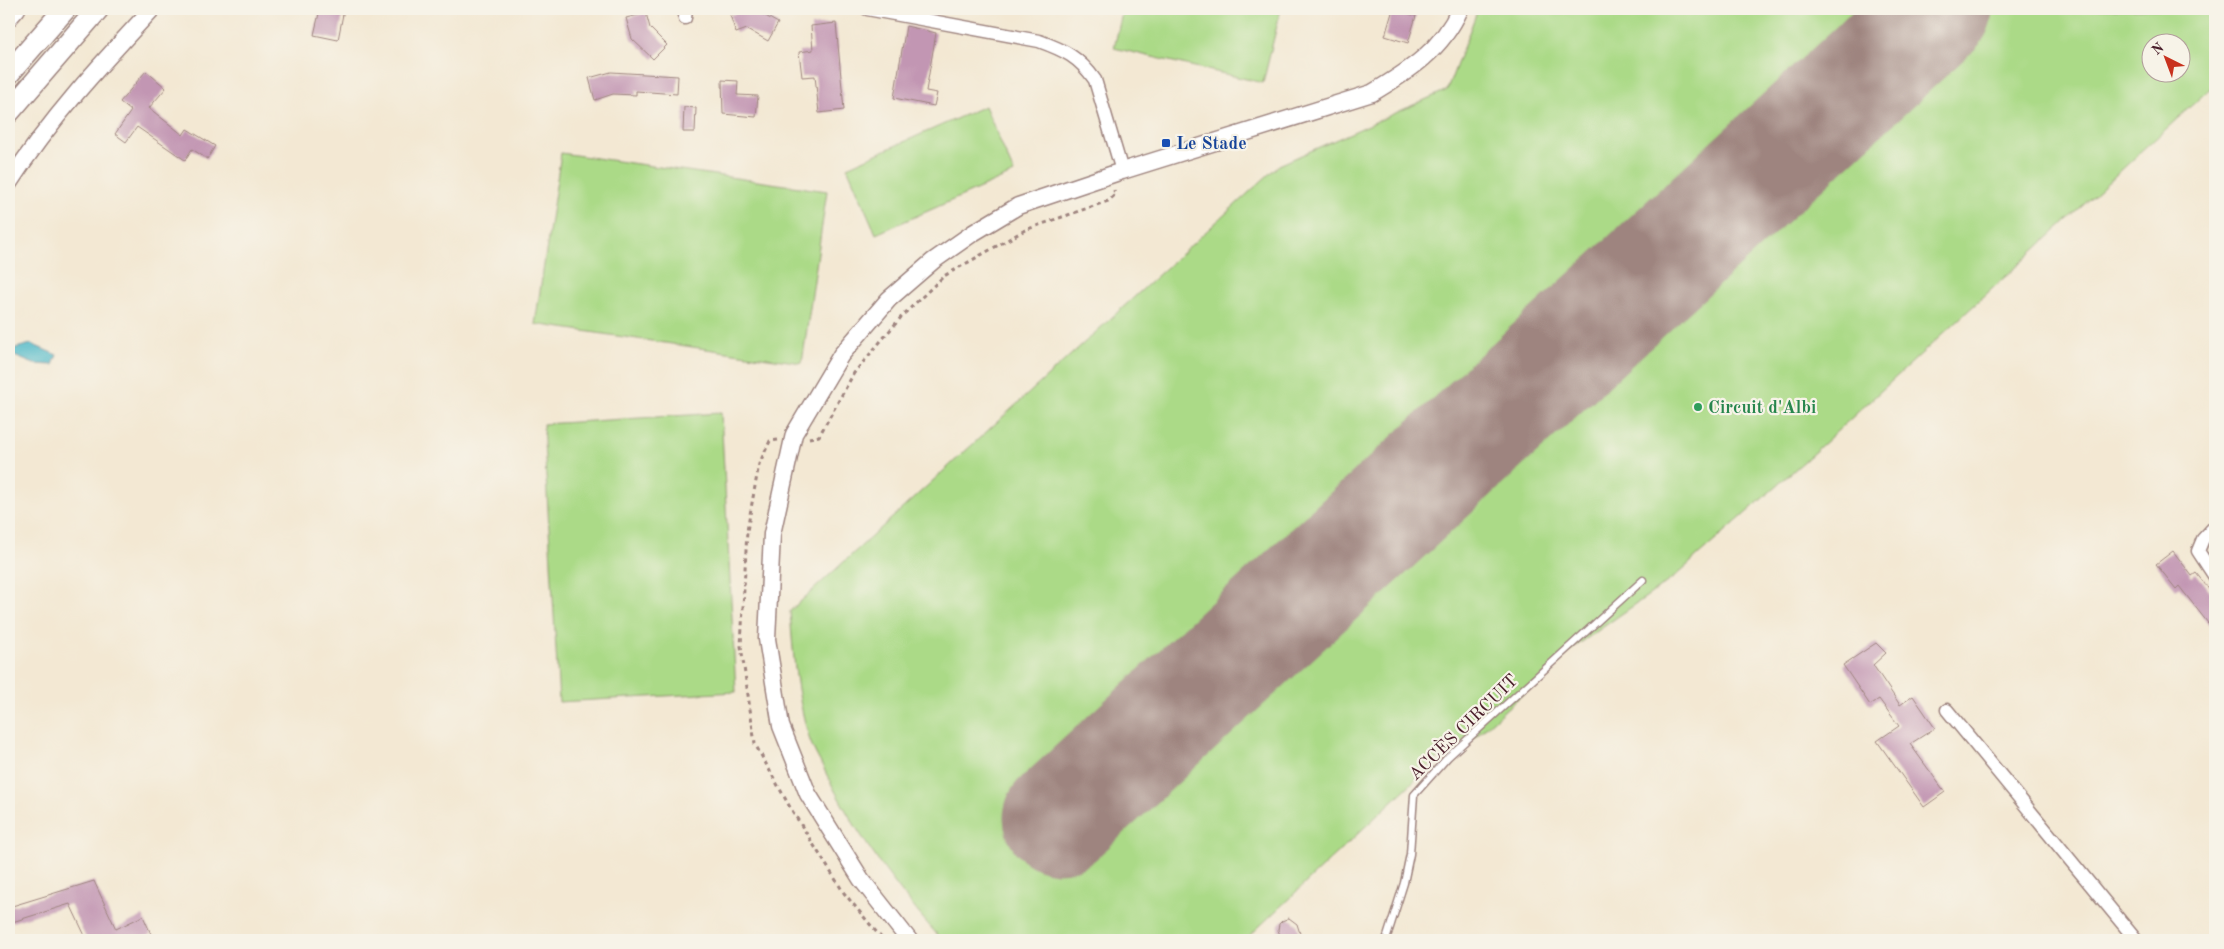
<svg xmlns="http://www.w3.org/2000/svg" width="2224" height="949" viewBox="0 0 2224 949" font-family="'Old Standard TT',serif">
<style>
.green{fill:#abda87;stroke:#7a7c59;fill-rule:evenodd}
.water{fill:#4cb8c8;stroke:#4b6c7a}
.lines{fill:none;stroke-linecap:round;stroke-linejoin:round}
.runway{stroke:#9e847f;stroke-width:111}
.building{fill:#c296b3}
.service-casing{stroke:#9e847f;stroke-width:9}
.minor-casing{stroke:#9e847f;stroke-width:15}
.tertiary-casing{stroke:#9e847f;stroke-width:19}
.trunk-casing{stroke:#9e847f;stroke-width:24}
.path{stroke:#9e847f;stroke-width:3;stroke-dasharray:4 4;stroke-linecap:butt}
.service{stroke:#fff;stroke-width:6}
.minor{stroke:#fff;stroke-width:12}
.tertiary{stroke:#fff;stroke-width:16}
.trunk{stroke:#fff;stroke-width:21}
.transit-dot{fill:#1a4fb4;stroke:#f7f3e8;stroke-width:2}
.leisure-dot{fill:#2e9e5b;stroke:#f7f3e8;stroke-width:2}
.labels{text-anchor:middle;stroke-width:4.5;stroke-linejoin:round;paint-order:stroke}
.transit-label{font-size:18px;font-weight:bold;fill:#164399;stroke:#f7f3e8;text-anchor:start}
.leisure-label{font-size:18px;font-weight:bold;fill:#27864d;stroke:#f7f3e8;text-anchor:start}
.street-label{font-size:18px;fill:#4a1f2b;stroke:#f7f3e8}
</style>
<rect width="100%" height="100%" fill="#f7f3e8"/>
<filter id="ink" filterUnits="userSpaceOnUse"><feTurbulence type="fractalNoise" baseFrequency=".02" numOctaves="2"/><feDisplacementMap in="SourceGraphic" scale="10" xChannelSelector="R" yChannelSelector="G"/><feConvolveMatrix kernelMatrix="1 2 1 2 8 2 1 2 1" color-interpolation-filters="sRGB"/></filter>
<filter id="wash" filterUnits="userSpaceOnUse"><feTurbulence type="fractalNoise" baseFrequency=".0096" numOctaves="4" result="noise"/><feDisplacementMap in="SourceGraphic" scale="20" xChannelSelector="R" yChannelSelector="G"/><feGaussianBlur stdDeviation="1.12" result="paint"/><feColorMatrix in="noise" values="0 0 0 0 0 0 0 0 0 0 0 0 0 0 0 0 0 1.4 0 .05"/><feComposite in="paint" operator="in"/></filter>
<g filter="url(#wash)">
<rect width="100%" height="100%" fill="#f3e8d3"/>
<path class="green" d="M1123 9H1281L1263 83 1114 48Z
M1478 9H2215V84L1809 457 1673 578 1576 646 1456 754 1450 747 1245 940H942C896 889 854 832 824 769 818 758 811 746 808 734 796 693 793 653 790 611L1279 165 1447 90ZM2152 42H2182V72H2152ZM1493 366 1546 421 1084 846 1032 788Z
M985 106 1014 173 876 234 847 167Z
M561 153 827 191 802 363 535 324Z
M721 413 736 692 559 702 543 424Z"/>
<path class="water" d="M31 344 57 355 53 365 34 364 12 355V349Z"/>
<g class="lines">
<path class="runway" d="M1059 818 1937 9"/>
</g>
<g id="blocks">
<path class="building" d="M320 9H344L338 40 314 35Z
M748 9H753L778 23 768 41 747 29 736 33 730 15Z
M1393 9 1416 16 1408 43 1385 36Z
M646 13 650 28 667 45 653 59 632 39 626 18Z
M836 23 844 110 819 113 815 76 802 77 799 52 813 50 811 26Z
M906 26 936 33 926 91 937 93 934 106 894 98Z
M146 71 166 88 149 108 183 135 187 129 215 146 207 159 192 149 185 160 137 127 126 142 115 134 131 111 120 102Z
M611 72 678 76 677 94 636 91V95L613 94 595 100 589 78Z
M722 80 738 81 737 95 758 96 756 117 723 114Z
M684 107 696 108 695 132H683Z
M2173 551 2192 576 2196 573 2215 597V632L2179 586 2176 589 2156 564Z
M1876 643 1886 653 1873 665 1900 705 1913 696 1935 728 1910 744 1945 792 1924 807 1877 741 1899 726 1879 699 1870 705 1843 665Z
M94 881 116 929 143 916 151 934 137 940H87L70 904 9 923V907Z
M1289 918 1297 924 1302 940H1284L1280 935 1278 930 1279 924 1282 921Z"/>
</g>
</g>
<g filter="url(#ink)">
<use href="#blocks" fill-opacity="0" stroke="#9e847f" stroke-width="1"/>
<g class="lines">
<g class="service-casing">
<path id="service" d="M1386 940 1404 883 1410 854 1414 795 1448 757 1643 580"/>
</g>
<g class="minor-casing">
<path id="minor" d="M867 9 1039 41C1064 50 1079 57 1095 80L1122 171
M685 18 686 9
M2215 526 2203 539 2198 551 2215 577
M1947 710 2136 940"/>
</g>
<g class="tertiary-casing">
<path id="tertiary" d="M9 18 17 9
M9 183C50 119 101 64 152 9
M909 940 861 879 808 794 781 726 767 639 772 534 794 434 841 355 889 299 933 261 973 233 1018 206 1122 171 1372 93C1409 71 1442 50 1460 9"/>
</g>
<g class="trunk-casing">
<path id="trunk" d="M9 73 65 9
M9 112 98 9"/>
</g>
<path class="path" d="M809 438 819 436 854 373 902 316 944 276 1025 230 1108 201 1115 195 1114 190
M778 440 770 441 759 464 747 531 741 646 755 744 791 809 844 893 883 940"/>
<use href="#service" class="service"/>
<use href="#minor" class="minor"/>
<use href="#tertiary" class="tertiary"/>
<use href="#trunk" class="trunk"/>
</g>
</g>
<rect class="transit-dot" x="1161" y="138" width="10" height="10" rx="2.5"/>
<circle class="leisure-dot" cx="1698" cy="407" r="5"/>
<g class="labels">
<g class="transit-label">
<text x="1176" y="149">Le Stade</text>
</g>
<g class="leisure-label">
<text x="1708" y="413">Circuit d'Albi</text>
</g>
<g class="street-label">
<text transform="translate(1463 727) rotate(-44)" y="6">ACCÈS CIRCUIT</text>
</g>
</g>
<rect width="2224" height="949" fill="none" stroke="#f7f3e8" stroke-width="30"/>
<g transform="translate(2166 58) rotate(318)"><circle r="24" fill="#f7f3e8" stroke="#b29e9c"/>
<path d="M0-4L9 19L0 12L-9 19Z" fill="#c8321e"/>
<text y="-8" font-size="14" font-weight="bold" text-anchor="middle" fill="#4a1f2b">N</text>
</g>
</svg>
